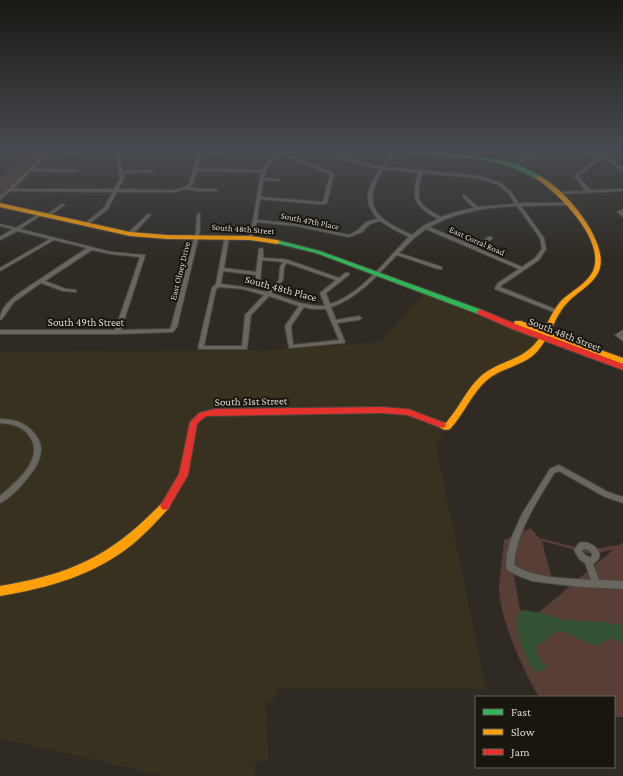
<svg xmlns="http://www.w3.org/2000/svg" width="623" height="776" viewBox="0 0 623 776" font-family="'Crimson Pro',serif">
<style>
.built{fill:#39311f}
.green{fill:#593e37;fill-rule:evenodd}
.water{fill:#335234}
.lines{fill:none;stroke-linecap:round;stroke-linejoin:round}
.stream{stroke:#335234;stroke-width:1}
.street-casing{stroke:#494640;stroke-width:2}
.fast-casing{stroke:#494640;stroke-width:2}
.slow-casing{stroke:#494640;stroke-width:2}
.jam-casing{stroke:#494640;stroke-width:2}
.street{fill:#696660;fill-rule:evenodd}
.fast{fill:#30b455;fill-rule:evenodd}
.slow{fill:#ff9f0a;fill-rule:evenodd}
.jam{fill:#e5322d;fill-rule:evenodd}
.labels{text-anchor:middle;stroke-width:4;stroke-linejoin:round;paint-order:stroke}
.far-street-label{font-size:9px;fill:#dcd8cf;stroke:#18160f}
.street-label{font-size:11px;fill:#dcd8cf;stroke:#18160f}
</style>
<rect width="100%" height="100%" fill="#2f2b24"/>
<path class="built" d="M427 292 544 335 535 348 487 375 447 427 436 446 486 689H275V699L265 700 268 761 255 762V776H165L0 738V352L273 350 381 342 419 298Z"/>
<path class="green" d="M31 150H50L0 199V179Z
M531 528 539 538 579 548 593 549 620 545 623 542V717H614V697H539C523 671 499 617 499 587 500 571 503 556 504 540ZM542 541 587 553 596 554 614 549 538 613 520 610 514 576 516 571 552 579Z"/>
<path class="water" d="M522 610 542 613 562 620 602 622 623 625V643L611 638 595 646 567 633 556 631 544 642 536 645V653L546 666 544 670 536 672C526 663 514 630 517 617Z"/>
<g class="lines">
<path class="stream" d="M0 187 37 150"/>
<g class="street-casing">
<path id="street" d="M48 150H52L51 151 76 152 101 150H112L110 151 76 154 49 153 33 169 76 170 78 171 76 172 31 171 13 189H114L120 179 115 150H119L122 171 152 170 154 171 152 172 123 173 124 179 118 189 175 190 185 187 189 184 199 150H203L202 152 236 151 238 152 236 153 202 154 197 169 262 170 268 161 284 150H288L283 154 293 156 334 174 327 203 325 204H317L260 199 257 220 296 224 349 235 358 230 366 222 378 219C361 200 368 188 380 169 363 165 340 160 327 150 335 150 342 155 349 158 359 162 370 164 381 167L393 151H394L396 152 384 167 460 174 480 176 501 183 511 192 519 203H567L568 204 566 205 521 206 544 238 546 249 539 260 502 285 500 287 560 311 561 312 560 313H556L495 289V288L498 283 519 269 426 229 414 238 399 253 442 267V269H438L397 255C377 275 359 298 331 307L336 320 359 316 362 318 359 320 337 323 345 342 344 343 289 348 285 326 299 306 269 296 251 315 247 349H199L198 348 212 288 216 284 225 236H229V237L224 268 256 272 259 249 261 248 263 249V258L282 259 288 260 339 278 345 273H349V275L326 293 330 304C362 294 385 260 409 237L393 229 380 221 370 224 362 232 349 237 296 226 257 222 252 238 250 239H248V238L253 221 261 172 197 171 193 184 189 187 197 189H217L218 190 216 191H197L186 189 175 192H117L107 210 87 225H85V223L104 208 113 192 10 191 0 200V197ZM281 155 291 158 331 175 328 182 323 202 261 197 263 180 278 181 280 180 278 179 264 178C266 166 271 162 281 155ZM383 169 418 173C411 200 414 205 438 219L423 226 412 235C377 219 360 208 383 169ZM422 173 478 178 499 185 509 194 515 204 478 207 464 195H463V197L474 208 456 212 441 217C417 204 415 200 422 173ZM517 206 540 238 542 249 535 258 522 267 477 248 492 239V237H488L474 246 429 227C457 212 486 207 517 206ZM262 260 283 262 280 267 279 280 267 292 243 287 221 284 223 271 256 275V283H260ZM287 263 336 280 320 293 325 306C306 307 289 299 271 293L283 280 284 267ZM219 287 243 289 264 295 245 315 242 346H204L216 289ZM304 307 312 309H326L339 340 293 345 291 326Z
M158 150H162V151L159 152Z
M473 150H477L475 157 473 158 471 157Z
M534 150H538L533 156 514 167H512V165L531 154Z
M576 150H581L607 157 623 168V171L605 159 602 158 578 176 590 190 623 189V191L556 194V192H557L586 191 574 176 599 157Z
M62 204 65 205 49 216H47V214Z
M623 209V212H622L623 214V217L617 212Z
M40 213 43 214 20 229 111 252 145 255V256L121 330 169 329 171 327 196 231 197 214 200 213V231L177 327 173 332 117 334H0V330H115L140 257 111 254 92 250 45 281 66 289 76 290V292L63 291 41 283 14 302 2 319 0 320C0 308 11 299 19 293L87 248 54 240 0 271V268L50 239 17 231 0 240V237L13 229 0 226V224L16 228Z
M148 214 151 215 132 235H128V233Z
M623 330V334L622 335 623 336V341L615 335Z
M0 419C15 419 28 423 37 437 40 441 41 446 41 451 40 465 28 478 19 488 14 493 7 500 0 503V496C15 483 45 459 30 437 23 426 12 424 0 423Z
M559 465 608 492 623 497V503L603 496 559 471 554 473C537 502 517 530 514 565 536 579 566 578 591 580L585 563 579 559 574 550 579 543C592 539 609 555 593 564L599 580 623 581V589L581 587 547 583 532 581 519 576 507 570 506 567 507 554 510 541 522 514 550 469ZM584 549C588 549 591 551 592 555L591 557C587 557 584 554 582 551Z"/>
</g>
<g class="fast-casing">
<path id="fast" d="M386 150C404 150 423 152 441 153 472 156 517 158 542 178L537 179 517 169 487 160 388 151Z
M277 240 320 251 482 310 483 312 482 314H478L316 253 275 243 274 242Z"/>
</g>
<g class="slow-casing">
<path id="slow" d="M539 176C563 186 613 245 598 273 591 286 577 292 567 303 559 311 555 322 550 332L623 358V364L548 336C542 345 537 354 528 359 515 367 499 370 487 380 471 394 464 414 450 429 446 431 440 429 438 425L439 423 442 422 446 423 449 419C460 406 467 389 480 377 501 358 525 363 542 334L515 325 514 323 515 321H521L544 330C549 320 554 309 561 301 571 291 587 284 593 271 606 240 560 195 537 179L536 178Z
M0 203 130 232 167 235 250 236 277 240 280 242 277 244 250 240 167 239 130 236 0 207Z
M165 502 168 503 170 506 168 509C157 521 146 533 133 544 95 575 48 588 0 596V586C72 574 111 556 162 503Z"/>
</g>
<g class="jam-casing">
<path id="jam" d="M478 310H482L518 325 623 364V370L512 329 478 314 477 312Z
M382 407 408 409 445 423 446 425 445 427 442 428 407 415 382 413 207 416 202 419 197 424 188 475 168 509 165 510 162 509 160 506 179 474 190 422 199 413 214 409Z"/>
</g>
<use href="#street" class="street"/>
<use href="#fast" class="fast"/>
<use href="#slow" class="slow"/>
<use href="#jam" class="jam"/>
</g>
<linearGradient id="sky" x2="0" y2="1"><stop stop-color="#1a1814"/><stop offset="0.58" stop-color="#474a50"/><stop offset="1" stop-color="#474a50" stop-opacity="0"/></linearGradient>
<rect width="623" height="258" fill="url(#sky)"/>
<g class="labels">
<g class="far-street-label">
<text transform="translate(310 221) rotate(11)" y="3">South 47th Place</text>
<text transform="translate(243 229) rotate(4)" y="3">South 48th Street</text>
<text transform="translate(477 241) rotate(24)" y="3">East Corral Road</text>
<text transform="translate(180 271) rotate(-76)" y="3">East Olney Drive</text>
</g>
<g class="street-label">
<text transform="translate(281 288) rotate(15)" y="4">South 48th Place</text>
<text x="86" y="326">South 49th Street</text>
<text transform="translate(565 334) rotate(21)" y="4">South 48th Street</text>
<text transform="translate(251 401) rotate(-1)" y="4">South 51st Street</text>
</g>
</g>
<rect x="475" y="696" width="140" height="72" fill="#18160f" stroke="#66645c"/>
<rect x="483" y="709" width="20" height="6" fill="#30b455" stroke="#66645c"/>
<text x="511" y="716" font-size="12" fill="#dcd8cf">Fast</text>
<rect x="483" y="729" width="20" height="6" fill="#ff9f0a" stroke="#66645c"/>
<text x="511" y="736" font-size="12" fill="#dcd8cf">Slow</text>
<rect x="483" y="749" width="20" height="6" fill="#e5322d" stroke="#66645c"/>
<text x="511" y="756" font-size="12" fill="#dcd8cf">Jam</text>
</svg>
